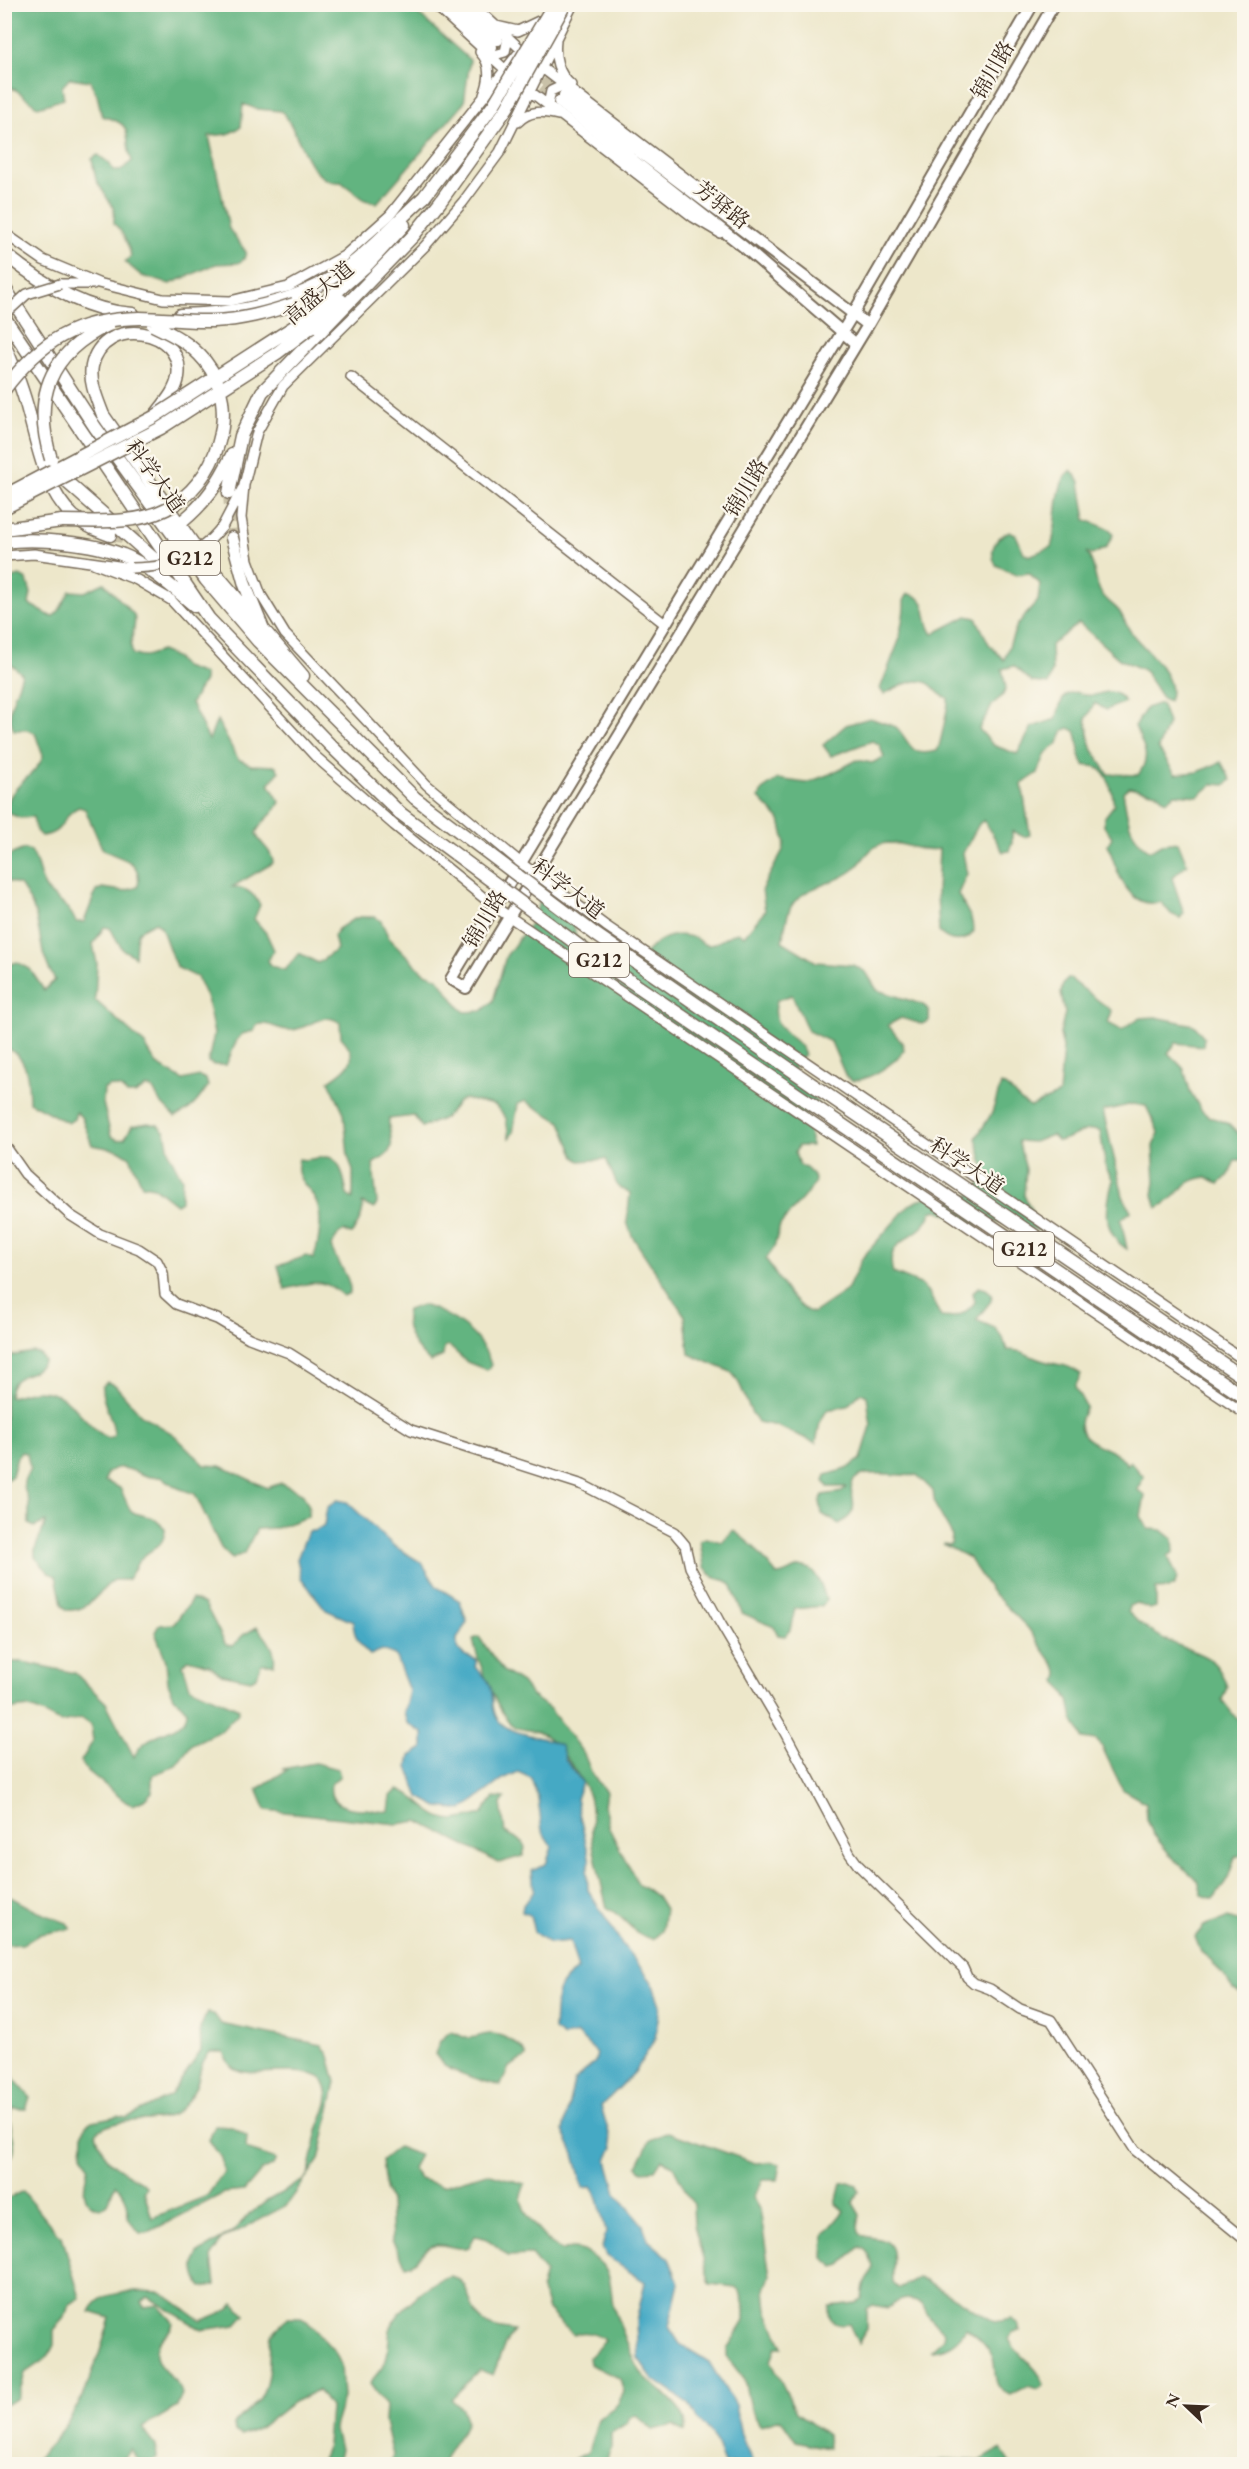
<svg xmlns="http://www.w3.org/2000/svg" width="1249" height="2469" viewBox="0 0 1249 2469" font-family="'EB Garamond','Noto Serif SC',serif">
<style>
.forest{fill:#62b480;stroke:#4e6f4f;stroke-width:1.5}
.water{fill:#44a9c4;stroke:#406a71;stroke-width:1.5}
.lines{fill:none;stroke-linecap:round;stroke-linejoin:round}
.primary-tunnel{stroke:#c9c1a8;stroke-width:10;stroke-dasharray:10 5;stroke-linecap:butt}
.highway-tunnel{stroke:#c9c1a8;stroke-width:12;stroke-dasharray:12 6;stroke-linecap:butt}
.secondary-casing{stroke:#796c5a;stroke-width:12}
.primary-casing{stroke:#796c5a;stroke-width:14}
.highway-casing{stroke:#796c5a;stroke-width:15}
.secondary{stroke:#fff;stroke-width:9}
.primary{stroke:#fff;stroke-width:10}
.highway{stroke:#fff;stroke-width:12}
.secondary-bridge-casing{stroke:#796c5a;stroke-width:12;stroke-linecap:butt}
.highway-bridge-casing{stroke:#796c5a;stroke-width:15;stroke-linecap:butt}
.secondary-bridge{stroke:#fff;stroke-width:9}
.highway-bridge{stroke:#fff;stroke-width:12}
.labels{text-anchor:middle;stroke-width:4.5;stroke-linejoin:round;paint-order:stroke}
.shield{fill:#fbf7ec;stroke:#75685c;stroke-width:1.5}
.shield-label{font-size:20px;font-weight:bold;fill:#3b2a1e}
.street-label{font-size:21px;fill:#3b2a1e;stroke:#fbf7ec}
</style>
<rect width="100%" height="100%" fill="#fbf7ec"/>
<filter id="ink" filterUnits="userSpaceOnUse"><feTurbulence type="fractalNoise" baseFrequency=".0167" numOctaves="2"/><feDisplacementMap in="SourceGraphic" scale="12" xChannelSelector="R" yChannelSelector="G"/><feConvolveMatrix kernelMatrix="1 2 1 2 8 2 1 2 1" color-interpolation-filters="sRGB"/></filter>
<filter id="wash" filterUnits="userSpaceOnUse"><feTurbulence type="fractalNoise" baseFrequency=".008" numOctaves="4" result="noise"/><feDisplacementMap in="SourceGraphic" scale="24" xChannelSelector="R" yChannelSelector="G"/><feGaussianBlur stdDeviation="1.35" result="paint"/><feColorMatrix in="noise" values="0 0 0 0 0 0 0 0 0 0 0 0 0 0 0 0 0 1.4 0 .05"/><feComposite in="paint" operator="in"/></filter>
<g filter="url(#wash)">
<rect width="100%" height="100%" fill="#ede7ca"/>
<path class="forest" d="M4 5H408L470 60 464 103 377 203 365 200 341 182C306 186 300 128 281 111L257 109 243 104 241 127 228 134 209 136 229 229 246 252 244 259 238 263 216 264 170 284 142 276 125 262 131 256C128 244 124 232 114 224V209L96 180 92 159 98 155 109 163 113 170 120 171 132 161C122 136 138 125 102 116L97 95 90 81 70 78 62 87 64 99 38 107 16 90 5 85Z
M1071 470 1080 482 1086 520 1109 529 1113 535 1106 548 1092 555 1086 552C1096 564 1093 577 1100 591 1105 600 1113 604 1119 611 1124 618 1127 628 1133 635 1147 652 1179 677 1169 701L1162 698 1144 670 1119 659 1079 623 1051 645 1052 671 1048 684 1032 682 1014 666 1002 669 1006 688 1003 695 993 704 979 729 993 745 1017 754 1032 727 1056 719C1059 711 1060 699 1068 694 1075 690 1079 694 1086 695 1102 698 1109 682 1125 702L1106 710 1095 703 1086 719 1091 747 1108 774 1138 775C1153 755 1142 745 1135 726L1146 708 1161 703 1168 723 1158 748 1175 774 1198 772 1221 762 1231 780 1225 785 1213 784 1198 796 1175 794 1166 801 1157 793 1129 787 1123 792C1127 813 1128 838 1150 851L1162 844 1178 842 1187 864 1172 878 1184 913 1180 918 1171 914 1161 902C1128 911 1116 870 1108 844L1112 837 1104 826V818L1114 805C1113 795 1109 773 1098 768 1094 765 1089 767 1084 765 1077 754 1080 742 1075 731L1069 728 1064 730 1057 745 1046 753 1038 773 1022 784 1030 835 1024 837 1012 831V843L1009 851 1003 852 984 820 979 824 963 853 967 874 958 894 971 918 974 931C966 944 949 943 939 932L937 893 939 849C917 852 907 843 888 843 868 844 864 862 852 871 834 885 806 885 792 905 786 914 785 930 782 941L816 962 853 965 866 972 877 990 921 1004C929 1008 930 1012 929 1021L922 1024 901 1018 888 1025 903 1044 904 1050C894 1064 870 1080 852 1081L846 1077 831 1042 808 1031 792 995 777 1000C768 1034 798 1033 805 1055L794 1062C792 1083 812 1089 818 1105L803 1118 811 1138V1146H798L795 1153 799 1165 806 1167 815 1179 814 1185 780 1225 774 1248 766 1259C778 1277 792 1307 813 1313L847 1290 863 1257 909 1205 930 1195 945 1200 973 1194 986 1174 976 1138 992 1113 1001 1084C1013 1089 1018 1103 1031 1107L1059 1094 1063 1048 1060 1034 1065 1013 1061 993 1063 984 1069 978 1112 1011 1108 1023 1121 1030 1139 1018 1156 1017 1194 1025 1204 1037 1203 1046 1176 1043 1168 1053 1184 1069 1190 1091 1201 1110 1208 1116 1229 1124 1244 1139V1160H1235L1229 1175 1219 1184 1207 1177C1178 1180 1181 1198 1157 1208L1153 1195 1155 1182 1153 1146 1159 1133 1146 1106 1133 1104 1103 1111 1123 1196 1131 1211 1121 1220 1127 1249C1101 1233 1106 1205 1113 1180L1106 1168 1100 1131C1084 1126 1073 1139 1058 1141L1052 1135 1034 1142 1018 1141 1026 1169 1024 1195 1041 1231 995 1221 976 1226 937 1210 931 1212C924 1241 882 1235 893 1273L920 1284 929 1293 941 1317C955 1319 967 1313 975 1302L973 1293 978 1287 986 1289 992 1294 991 1301 976 1320 995 1328 1003 1338 1007 1350C1026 1350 1028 1357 1044 1361 1060 1366 1066 1363 1081 1374L1075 1387 1086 1407C1062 1448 1118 1443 1127 1465L1130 1461 1144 1477 1137 1489 1145 1496 1141 1516 1148 1529 1162 1530 1173 1539 1174 1552 1168 1556 1177 1577 1175 1585 1170 1588 1156 1589V1607L1150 1609 1136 1603 1129 1606 1128 1612C1140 1625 1159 1637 1175 1644 1203 1656 1216 1654 1227 1687L1222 1700 1235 1717 1244 1723V1854L1235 1857 1228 1878 1214 1899 1202 1895 1198 1881 1172 1857 1153 1834 1147 1819 1146 1803 1123 1790 1101 1745 1096 1740 1083 1738 1073 1719 1069 1700 1057 1681 1059 1675 1057 1669 1028 1628 991 1591 969 1558 943 1544 951 1545 952 1535 935 1505 933 1491 917 1475C903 1479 844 1461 852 1494 856 1510 853 1516 839 1524L822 1514 820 1501 823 1495 842 1492 846 1487H828L824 1481 826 1475 846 1469 861 1459 871 1426 867 1396 861 1393 847 1406 827 1410 820 1422 816 1443 777 1426 758 1422C745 1408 745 1386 731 1372L689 1354 685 1316 632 1236 627 1222 630 1193 618 1187 606 1159 580 1161 575 1157 561 1122 525 1101 518 1104 513 1133 509 1138 506 1118 495 1105 464 1099 458 1102 445 1118 422 1127 414 1116 389 1119C387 1132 398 1145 385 1156 381 1160 377 1160 373 1164L377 1203 374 1209 362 1203C365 1211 357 1228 351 1234L344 1231 339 1234 331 1246C335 1261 352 1278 350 1293L343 1296C322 1275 310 1284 285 1289L278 1266 306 1256 313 1259C319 1245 322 1221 318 1206 313 1187 292 1182 299 1159 310 1162 318 1156 328 1157 342 1159 345 1184 347 1195L353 1199V1171L348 1156 344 1113 329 1081C350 1067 361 1058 341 1037L340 1023C323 1009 309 1030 290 1030 278 1031 270 1021 257 1025L254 1031 242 1034 237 1040 226 1065H214L208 1062 214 1034 207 999 197 977 178 968 174 962 161 927 156 922C132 932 137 934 135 957L122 949 110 928 104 927 93 944 97 964 95 1000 145 1045 157 1065 183 1080 199 1076 206 1079 208 1086C198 1101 192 1110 175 1117L160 1102 153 1089 146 1087 135 1094H127L121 1088 110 1086 104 1089 103 1103 111 1136 118 1140 125 1138 132 1126 148 1123 158 1125 165 1132 170 1155 182 1179 181 1201 176 1204 154 1187 142 1185 130 1157 119 1150 92 1145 82 1118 76 1112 74 1119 68 1123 29 1102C28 1079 30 1058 5 1047V966L17 962 30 969 44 990 55 980C41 958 42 942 36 917 34 906 27 896 21 886L5 880V857L24 849 31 851C39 863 38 875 45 887 53 901 66 900 76 922H84L96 891 102 888 124 891 138 887C143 856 117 861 102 848L85 809 79 807C61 814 66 834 41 836L36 831 33 817 20 818 8 813C2 789 37 777 43 756L35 733 27 730H14C4 710 17 693 22 674L5 659V580L20 576 27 580 31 593 29 604 52 617 58 612 70 591 85 592 104 583 134 615C138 629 127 640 133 655L146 656 161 651 175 657 184 667 204 674V681L191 703 209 740 217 720 238 759 251 765 276 766 279 772 269 784 280 802C274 816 261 820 256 833 259 845 272 848 273 863L232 887C245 887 254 893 260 905L254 919 266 933 274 950 268 960 271 966 285 970 299 953 318 963 337 949 334 936 338 929 352 920 360 917H375L381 921 389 938 423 972 438 978 459 1007 465 1012 482 1011 493 1001 506 956 530 924 546 888 553 886 571 906 576 937 611 961 638 950 646 953C658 939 674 932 692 937 698 938 701 945 708 945 718 945 728 934 738 932L744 936 765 911 762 889 783 850 785 842 780 820 759 798 762 790 778 779 806 783 830 774 857 760 872 763 884 757 879 744 872 741 831 756 823 745 846 725 870 718 896 727C912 743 908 758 937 751 940 747 949 703 948 698 940 696 938 692 933 687 920 673 897 687 884 694L880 689 900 638C900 625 905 616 904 600L908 594C932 597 921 619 933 634L967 616 976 618 989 644 1004 660 1017 625 1038 601 1040 584 1029 573 1016 575 996 565C988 551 995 537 1009 532L1016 535 1024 553 1029 556 1051 547C1059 525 1053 483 1071 470Z
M422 1305C452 1314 482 1334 491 1365L487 1370 467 1362 449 1346 444 1348 443 1356 430 1362C415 1348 402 1331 407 1310Z
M33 1352 40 1354 44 1361C31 1381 11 1369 9 1397 19 1396 27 1391 37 1391 73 1390 81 1424 107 1438L114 1436C115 1418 101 1405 102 1387L107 1382 115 1385 141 1415 173 1434 205 1465 221 1466 267 1488 281 1483 302 1493 309 1506 308 1517 276 1528 257 1529 244 1553 232 1559 221 1548 195 1494 178 1488 161 1477C141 1481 125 1458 107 1473L105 1481 120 1488 131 1512 153 1518 165 1528C165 1549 150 1547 140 1560 134 1566 133 1574 127 1580H114C97 1591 91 1612 67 1610L62 1604 56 1576 49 1573 35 1557V1549L46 1522 34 1527 29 1524V1502L24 1488V1481L30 1468 27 1454 21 1452 17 1457 12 1476 5 1481V1357Z
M733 1530 754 1547 777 1575C786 1575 792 1568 800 1567 816 1565 823 1588 826 1600L822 1606 795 1609 790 1630 785 1636 778 1635 774 1627 742 1613 732 1586 727 1581 713 1577 704 1566 700 1540 706 1538 722 1542Z
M192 1599 205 1604 226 1645 233 1646 243 1635 257 1627C266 1637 277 1650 274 1664H261L256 1677 251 1680 221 1674 210 1665 188 1659 183 1665 190 1687 239 1709 237 1714 222 1730 192 1744 176 1765 152 1776V1792L144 1800 132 1805 126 1802 83 1767 81 1761 93 1741 91 1725 81 1718 62 1723C39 1713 31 1701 5 1712V1662H23L75 1673 106 1703 134 1757C146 1728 186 1735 187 1711L174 1697 168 1683 166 1661 155 1632 159 1625 174 1624Z
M479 1637 503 1671 522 1683 531 1695 550 1709 584 1754 593 1776 606 1792 604 1806 609 1828 616 1842 639 1885 657 1896 665 1909 662 1931 653 1939C634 1937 624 1915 607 1908 602 1887 597 1866 593 1845 590 1826 595 1806 585 1787 575 1769 560 1745 542 1734 532 1728 522 1732 512 1725 499 1714 476 1658 473 1639Z
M315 1763 338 1769 340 1776 331 1784C327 1806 349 1809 365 1809 373 1809 380 1813 389 1811L391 1796 397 1790C405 1791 408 1793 414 1798 441 1822 447 1824 482 1814L494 1797 505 1798 501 1804 505 1832 523 1842 525 1848 523 1856 499 1863 418 1821 397 1824 266 1810 257 1789 287 1770 282 1769Z
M5 1894 36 1911 67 1923 71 1929 40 1934 23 1944 5 1945Z
M1227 1918 1244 1923V1994L1233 1989 1211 1960 1201 1952 1195 1937 1204 1926Z
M207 2013 214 2014 221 2024 322 2045 329 2056 336 2082 319 2160 287 2205 221 2240 212 2257 215 2285 202 2287C194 2277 193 2264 198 2253L233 2232 247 2216 267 2201 304 2180 308 2174C313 2159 314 2143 319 2128 324 2109 334 2099 322 2079 300 2063 243 2082 230 2065 227 2061 225 2056 223 2052H210C197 2067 202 2072 196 2086 194 2093 182 2108 177 2112 159 2126 117 2114 96 2133 107 2171 120 2165 146 2186L144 2192 152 2218 207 2196 224 2172 221 2158 209 2140 215 2126 232 2127 247 2136 246 2149 276 2159 273 2165 261 2171 244 2191 224 2193 147 2233H140L127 2217C130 2205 125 2193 115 2185L107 2204 101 2208C78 2205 84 2183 89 2166L82 2154 83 2133 86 2125 92 2121 118 2116 126 2118 170 2096 201 2051 200 2028Z
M450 2032C457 2032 461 2038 468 2038 476 2038 485 2033 492 2034 505 2035 523 2046 527 2057L509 2067 501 2085C495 2086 449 2070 445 2066 441 2063 438 2058 435 2054L440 2041Z
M5 2058 15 2080 30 2097 26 2109H12C5 2126 21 2145 11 2158H5Z
M668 2132 755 2163 773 2162 780 2164 777 2180H763L753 2197 760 2209 770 2276 765 2289 767 2310 783 2348H776L771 2361 796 2412 827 2435 828 2448 796 2441 781 2419 760 2425 750 2408 744 2379 727 2357V2349L744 2321V2306L740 2291 735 2287 710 2284 694 2225 693 2205 673 2166 662 2159 655 2170 642 2171 637 2166 650 2140Z
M398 2147 419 2155 412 2168 420 2179 443 2186 487 2173 525 2184C524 2189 520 2193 521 2197 522 2215 547 2243 562 2251 579 2245 592 2254 603 2266 612 2277 611 2293 613 2306 615 2314 635 2363 640 2371 652 2388 692 2407 685 2432L673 2425 653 2430 636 2415 630 2417 627 2423 611 2433V2447L605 2464H575V2459L588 2452 598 2419 617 2405 624 2392 620 2379 590 2364 589 2357 605 2341C597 2333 582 2330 573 2335L548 2310 541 2287 545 2272 531 2255 508 2256C497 2247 489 2237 475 2236L469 2247C456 2252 444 2241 431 2246 420 2251 419 2264 406 2266L392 2240 390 2202 385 2188 382 2160Z
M849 2182 857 2185 858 2191 853 2203 860 2215 858 2227 860 2234C867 2238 872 2237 880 2239 901 2244 891 2267 893 2282L899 2288 918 2278 925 2280 995 2322 1011 2319 1018 2324 1020 2331 1013 2332 1009 2339C1017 2358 1038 2364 1044 2385L1039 2389 1028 2386 1010 2395C993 2388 996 2377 994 2362 992 2349 977 2335 966 2328 959 2341 946 2350 931 2350L943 2339 944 2332 929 2317 922 2303C908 2297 900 2298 888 2308L873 2305 867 2309V2329L858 2343 849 2324C835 2327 826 2321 830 2306L856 2303 862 2299 864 2285 873 2267C870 2258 869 2249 859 2247L841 2265 834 2267 823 2258 824 2235 844 2211 836 2204 841 2183Z
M23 2191 56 2232 62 2236 80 2298 69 2305 64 2319 54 2330V2345L48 2357 25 2373 18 2398 5 2405V2200Z
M450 2276C474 2281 465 2309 483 2322 492 2329 504 2329 514 2331L505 2344 493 2375 480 2370 451 2399 462 2409 467 2422C460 2438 447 2447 443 2464H389L393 2455 385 2422 386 2406 370 2384C374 2375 383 2370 386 2360 390 2350 387 2338 391 2327 398 2310 432 2280 450 2276Z
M136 2291 161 2292 201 2321 230 2309 234 2303 245 2315 236 2325 202 2330 148 2297 141 2302 144 2307 158 2305 173 2322C172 2334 158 2337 156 2350 153 2369 178 2377 182 2394L177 2407 142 2428 156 2446 157 2458 152 2462 137 2460 131 2448 128 2454 115 2464H30C75 2429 95 2372 110 2318L90 2312C98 2293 118 2294 136 2291Z
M287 2318H301L307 2321 335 2352 341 2365 343 2398 334 2427 340 2449 337 2464H319L327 2445 330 2407 318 2390 293 2402 260 2428 241 2436 235 2432 234 2425C240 2415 251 2410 258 2401 273 2380 267 2359 271 2335Z
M1002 2448 1011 2464H918L948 2459 980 2461Z"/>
<path class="water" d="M337 1500 347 1502 394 1546 422 1563 437 1587 460 1601 467 1622 457 1639V1648L464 1655 477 1660 475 1667C479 1671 485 1676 488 1681 496 1692 489 1709 499 1721 512 1736 543 1735 561 1745L565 1759 582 1782 576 1799 590 1861 587 1871 588 1890 622 1944 652 1982 660 2005 655 2039 635 2072 601 2106 613 2147 607 2160 616 2193 643 2225 648 2240 669 2258 679 2283 669 2327 680 2344 709 2362 735 2405 741 2435 753 2464H724L712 2433 697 2419 689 2404 653 2379 638 2358 636 2322 645 2282 606 2256 602 2248 606 2232 598 2198 591 2187 583 2188 574 2154 563 2131 574 2081 595 2062 597 2053 577 2034 564 2037 554 2030C556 2003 552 1984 578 1970L570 1941 549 1943 534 1932 530 1915 522 1912 523 1905 534 1891 532 1871 546 1864 552 1847 542 1831 538 1799 531 1778 518 1772 503 1779 462 1810 438 1807 419 1797 408 1767 410 1756 423 1748V1733L407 1723 404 1712 409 1691 395 1655 382 1650 370 1655C359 1645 354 1637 353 1622L326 1610 301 1578 297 1559 308 1531H315L324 1525 327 1508Z"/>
</g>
<g filter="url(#ink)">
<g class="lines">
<path class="primary-tunnel" d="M498 40 561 93
M495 49 559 102"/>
<path class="highway-tunnel" d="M229 493 232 538
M110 535C134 540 155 536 177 524"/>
<g class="secondary-casing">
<path id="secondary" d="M434 4 510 74
M472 4 525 53
M573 4 500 152 463 202 425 246 283 386 257 432 244 485 241 518 248 560 261 595 285 634 427 785 521 863 606 926 1244 1360
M496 26 518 31 539 21
M556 41C554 57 558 74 571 85
M480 52C492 64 490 80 484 95
M491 56 505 52 508 38
M537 64 709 196 724 211
M527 89 693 217 720 233
M548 105 551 91 564 85
M518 122C529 110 543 111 558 115
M4 233 43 260 98 283 163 299 230 301 288 287 344 256 390 215 521 50
M60 284H93
M351 377 665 624
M222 527 242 489
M4 556 34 554 132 568
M93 563 137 580 171 600 315 756 394 825 495 907 1244 1413
M4 1144 25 1174 70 1215 100 1234 139 1249 157 1261 163 1273 165 1294 176 1304 217 1319 249 1338 289 1353 411 1430 583 1485 674 1532 685 1545 690 1567 719 1621 784 1731 850 1854 858 1865 963 1968 967 1977 974 1983 990 1989 1020 2009 1051 2020 1135 2150 1244 2239"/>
</g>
<g class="primary-casing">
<path id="primary" d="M446 4 492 47
M459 4 498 40
M1033 4 853 314 451 979 466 988 868 325 1054 4
M564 95 868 325
M559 102 744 247 856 344"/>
</g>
<g class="highway-casing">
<path id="highway" d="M4 253C40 283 85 311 133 314
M4 287 95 427 206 580 258 641 415 798
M180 315C241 314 304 302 353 263 378 243 400 218 424 197
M4 317 209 619 330 745 400 813
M306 319 368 264 404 225
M311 327 341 300
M4 344C14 367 23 390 29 414 39 449 45 490 73 516 84 525 97 530 110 535
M155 416C163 405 176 392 178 377 186 328 103 314 92 366 89 382 97 399 103 415L205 561 263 629
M58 470 68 483 153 558 165 575
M229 493 241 436 262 392 413 236
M183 521C206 502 219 482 232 455
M4 529 62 521
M232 538 245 585 263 629 303 676
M4 542C36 537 94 543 123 555 145 563 177 591 195 606
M813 1085 1244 1378
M804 1099 1244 1397"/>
</g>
<use href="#secondary" class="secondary"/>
<use href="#primary" class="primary"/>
<use href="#highway" class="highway"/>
<g class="secondary-bridge-casing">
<path id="secondary-bridge" d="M4 315 27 294 60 284
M132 568C174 567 194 560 222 527"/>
</g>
<g class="highway-bridge-casing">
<path id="highway-bridge" d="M424 197 493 106 554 4
M413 236 440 202 507 108 565 4
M4 390C41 340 77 319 140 318 164 318 189 322 213 321 242 320 267 313 294 304
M51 459C32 398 49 353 108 325
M4 496 154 417 306 319
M4 508 161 428 277 353 311 327
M62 521C96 521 135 525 166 509 216 484 243 408 205 361 190 343 174 335 153 325
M415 798 595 934 813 1085
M400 813 586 951 804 1099"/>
</g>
<use href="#secondary-bridge" class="secondary-bridge"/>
<use href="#highway-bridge" class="highway-bridge"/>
</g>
</g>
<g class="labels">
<g class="shield">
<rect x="160" y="541" width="60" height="34" rx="4.5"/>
<rect x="569" y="943" width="60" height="34" rx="4.5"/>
<rect x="994" y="1232" width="60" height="34" rx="4.5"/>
</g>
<g class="shield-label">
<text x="190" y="565">G212</text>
<text x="599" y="967">G212</text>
<text x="1024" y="1256">G212</text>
</g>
<g class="street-label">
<text transform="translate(993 70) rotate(-60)" y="7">锦川路</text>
<text transform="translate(722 205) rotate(38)" y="7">芳驿路</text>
<text transform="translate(319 293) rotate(-41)" y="7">高盛大道</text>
<text transform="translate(155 476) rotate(54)" y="7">科学大道</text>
<text transform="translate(746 488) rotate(-59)" y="7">锦川路</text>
<text transform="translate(568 889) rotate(37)" y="7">科学大道</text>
<text transform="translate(485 919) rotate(-59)" y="7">锦川路</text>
<text transform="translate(967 1166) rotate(34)" y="7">科学大道</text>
</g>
</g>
<rect width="1249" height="2469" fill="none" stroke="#fbf7ec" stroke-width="24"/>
<g transform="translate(1186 2406) rotate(293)" stroke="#fbf7ec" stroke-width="4.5" paint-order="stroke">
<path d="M0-4.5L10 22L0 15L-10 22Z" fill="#3b2a1e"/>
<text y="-9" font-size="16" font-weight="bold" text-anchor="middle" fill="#3b2a1e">N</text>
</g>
</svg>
